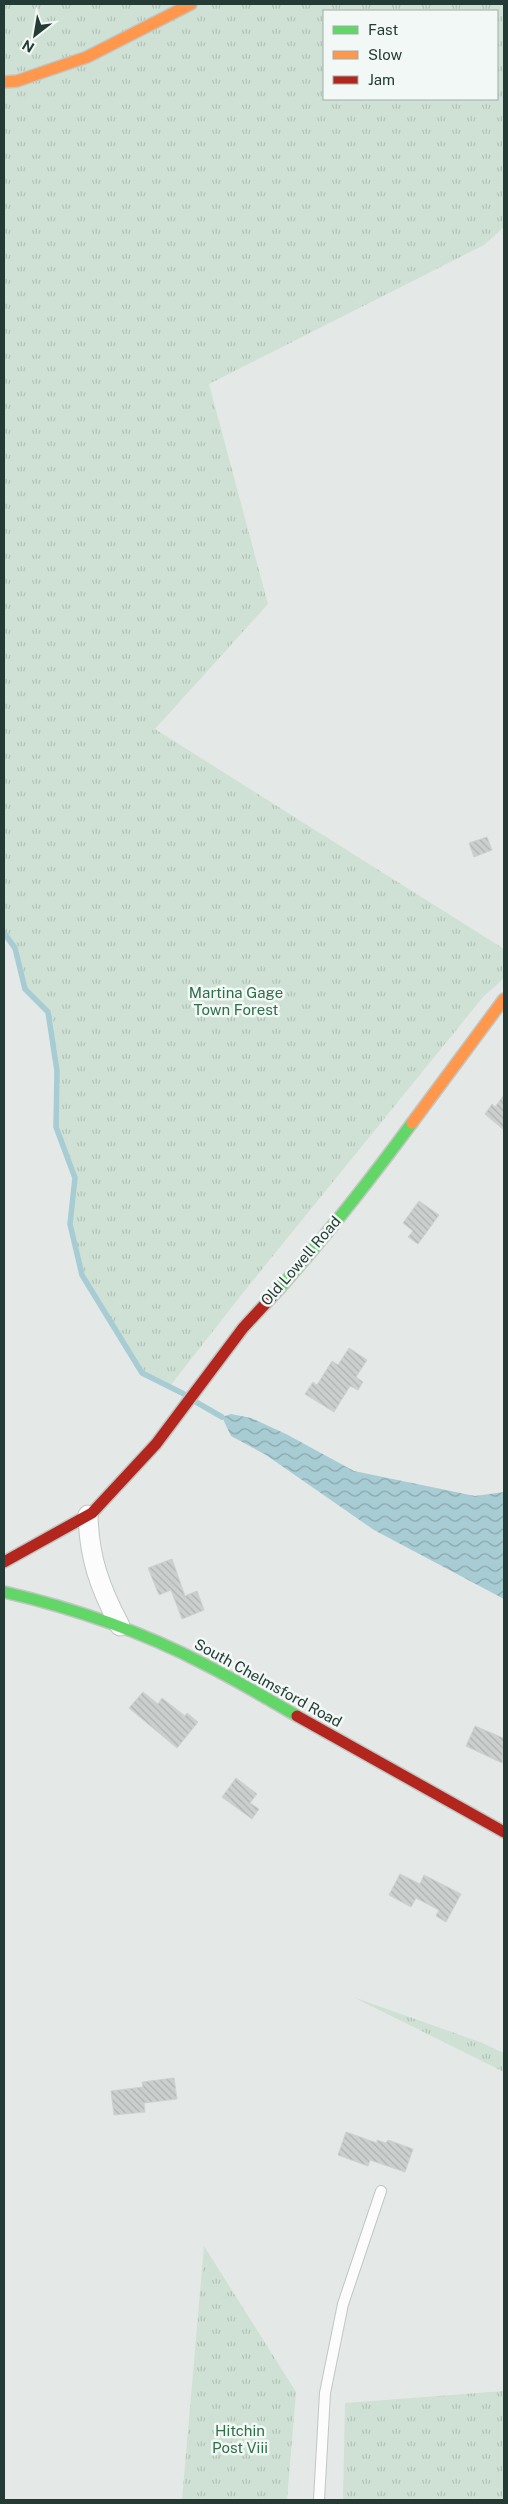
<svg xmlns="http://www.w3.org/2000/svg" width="508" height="2504" viewBox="0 0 508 2504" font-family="'Public Sans',sans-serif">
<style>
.park{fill:url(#park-tufts);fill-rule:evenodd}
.water{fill:url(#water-waves)}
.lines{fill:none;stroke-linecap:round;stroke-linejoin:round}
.stream{stroke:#a8ccd3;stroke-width:5.5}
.building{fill:url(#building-back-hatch);stroke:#cdd2d0}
.lane-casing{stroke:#c1c6c4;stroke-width:12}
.street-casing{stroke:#c1c6c4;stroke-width:21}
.fast-casing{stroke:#c0c6c4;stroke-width:14}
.slow-casing{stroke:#c0c6c4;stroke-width:14}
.jam-casing{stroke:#c0c6c4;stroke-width:14}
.lane{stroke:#fbfcfb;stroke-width:10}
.street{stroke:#fbfcfb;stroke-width:19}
.fast{stroke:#63d668;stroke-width:11}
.slow{stroke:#ff974d;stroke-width:11}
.jam{stroke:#b3261e;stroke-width:11}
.labels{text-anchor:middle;stroke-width:5;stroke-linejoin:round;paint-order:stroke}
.park-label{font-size:15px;fill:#326d4a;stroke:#f2f8f5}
.street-label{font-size:15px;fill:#243a34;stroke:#f2f8f5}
</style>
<defs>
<pattern id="park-tufts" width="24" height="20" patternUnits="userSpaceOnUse" patternTransform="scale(1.25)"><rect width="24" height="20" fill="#cfe1d4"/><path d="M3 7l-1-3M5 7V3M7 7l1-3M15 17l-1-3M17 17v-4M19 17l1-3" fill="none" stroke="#b2c2b7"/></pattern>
<pattern id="water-waves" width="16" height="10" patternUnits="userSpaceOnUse" patternTransform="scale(1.25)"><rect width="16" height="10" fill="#a8ccd3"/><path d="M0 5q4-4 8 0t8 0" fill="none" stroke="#89a7ac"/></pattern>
<pattern id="building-back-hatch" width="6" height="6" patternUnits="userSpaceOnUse" patternTransform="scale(1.25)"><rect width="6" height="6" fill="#cbd0ce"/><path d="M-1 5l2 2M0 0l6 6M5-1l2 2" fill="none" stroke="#aeb3b2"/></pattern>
</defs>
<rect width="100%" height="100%" fill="#e4e9e7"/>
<path class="park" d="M4 4H504V227L484 245 209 384 268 604 155 729 504 949V978L483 997 246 1289 170 1386 142 1373 82 1275 70 1224 75 1178 56 1127 57 1071 48 1012 25 989 15 948 4 933ZM324 11H497V99H324Z
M353 1997 480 2042 504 2053V2072Z
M204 2246 296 2392 287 2500H182Z
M504 2391V2500H343L345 2403Z"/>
<path class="water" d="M231 1414 251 1418 286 1434 354 1471 475 1496 504 1492V1599L374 1530 266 1455 231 1436 222 1417Z"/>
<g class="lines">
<path class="stream" d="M4 933 15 948 25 989 48 1012 57 1071 56 1127 75 1178 70 1224 82 1275 142 1373 184 1394
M196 1402 222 1417"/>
</g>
<path class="building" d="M487 837 492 850 474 857 469 843Z
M504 1095V1130L485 1114 492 1104 495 1107Z
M419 1201 439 1215 418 1244 408 1237 413 1231 403 1223Z
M349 1348 367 1360 356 1377 363 1382 358 1390 350 1386 334 1412 305 1394 313 1382 317 1385 332 1361 338 1365Z
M172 1559 185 1596 197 1591 204 1610 182 1619 171 1590 159 1595 148 1568Z
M143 1692 158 1704 162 1698 185 1716 187 1713 198 1722 177 1748 129 1708Z
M475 1726 503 1738 504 1736 502 1763 466 1746Z
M236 1778 257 1794 250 1803 259 1809 252 1819 222 1797Z
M400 1874 420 1884 424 1875 461 1894 446 1922 436 1916 439 1910 416 1898 411 1907 389 1895Z
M174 2078 177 2099 144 2103 145 2112 114 2115 111 2091 143 2087 142 2082Z
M346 2132 377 2143V2140L386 2143 388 2140 413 2149 405 2172 370 2160 368 2166 338 2155Z"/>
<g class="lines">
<g class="lane-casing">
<path id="lane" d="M319 2500 325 2393 343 2304 381 2191"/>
</g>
<g class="street-casing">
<path id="street" d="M88 1515C89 1558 100 1588 120 1626"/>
</g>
<g class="fast-casing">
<path id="fast" d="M279 1289C326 1236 370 1180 412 1123
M4 1592C73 1608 141 1631 204 1664 236 1680 266 1698 297 1716"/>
</g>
<g class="slow-casing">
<path id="slow" d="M4 82 17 81 87 57 191 4
M412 1123 504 999"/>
</g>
<g class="jam-casing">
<path id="jam" d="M4 1562 92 1513 156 1444 243 1328 279 1289
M297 1716 504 1832"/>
</g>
<use href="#lane" class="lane"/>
<use href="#street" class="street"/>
<use href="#fast" class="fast"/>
<use href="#slow" class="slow"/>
<use href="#jam" class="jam"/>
</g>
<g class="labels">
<g class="park-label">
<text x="236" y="998">Martina Gage<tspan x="236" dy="17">Town Forest</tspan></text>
<text x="240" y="2436">Hitchin<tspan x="240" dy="17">Post Viii</tspan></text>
</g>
<g class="street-label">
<text transform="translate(301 1261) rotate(-49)" y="5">Old Lowell Road</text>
<text transform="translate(268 1683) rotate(29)" y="5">South Chelmsford Road</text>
</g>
</g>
<rect width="508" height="2504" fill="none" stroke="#243a34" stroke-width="10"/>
<rect x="323" y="10" width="175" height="90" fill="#f2f8f5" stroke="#a0aca8"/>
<rect x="333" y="26" width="25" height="8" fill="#63d668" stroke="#a0aca8"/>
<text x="368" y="35" font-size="15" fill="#243a34">Fast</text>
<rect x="333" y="51" width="25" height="8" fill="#ff974d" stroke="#a0aca8"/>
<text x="368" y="60" font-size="15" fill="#243a34">Slow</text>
<rect x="333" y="76" width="25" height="8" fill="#b3261e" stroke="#a0aca8"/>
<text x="368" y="85" font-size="15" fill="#243a34">Jam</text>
<g transform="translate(35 35) rotate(211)" stroke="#f2f8f5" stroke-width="4" paint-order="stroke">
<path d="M0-4L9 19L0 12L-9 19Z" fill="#243a34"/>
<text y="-8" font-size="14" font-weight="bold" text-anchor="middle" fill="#243a34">N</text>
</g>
</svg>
